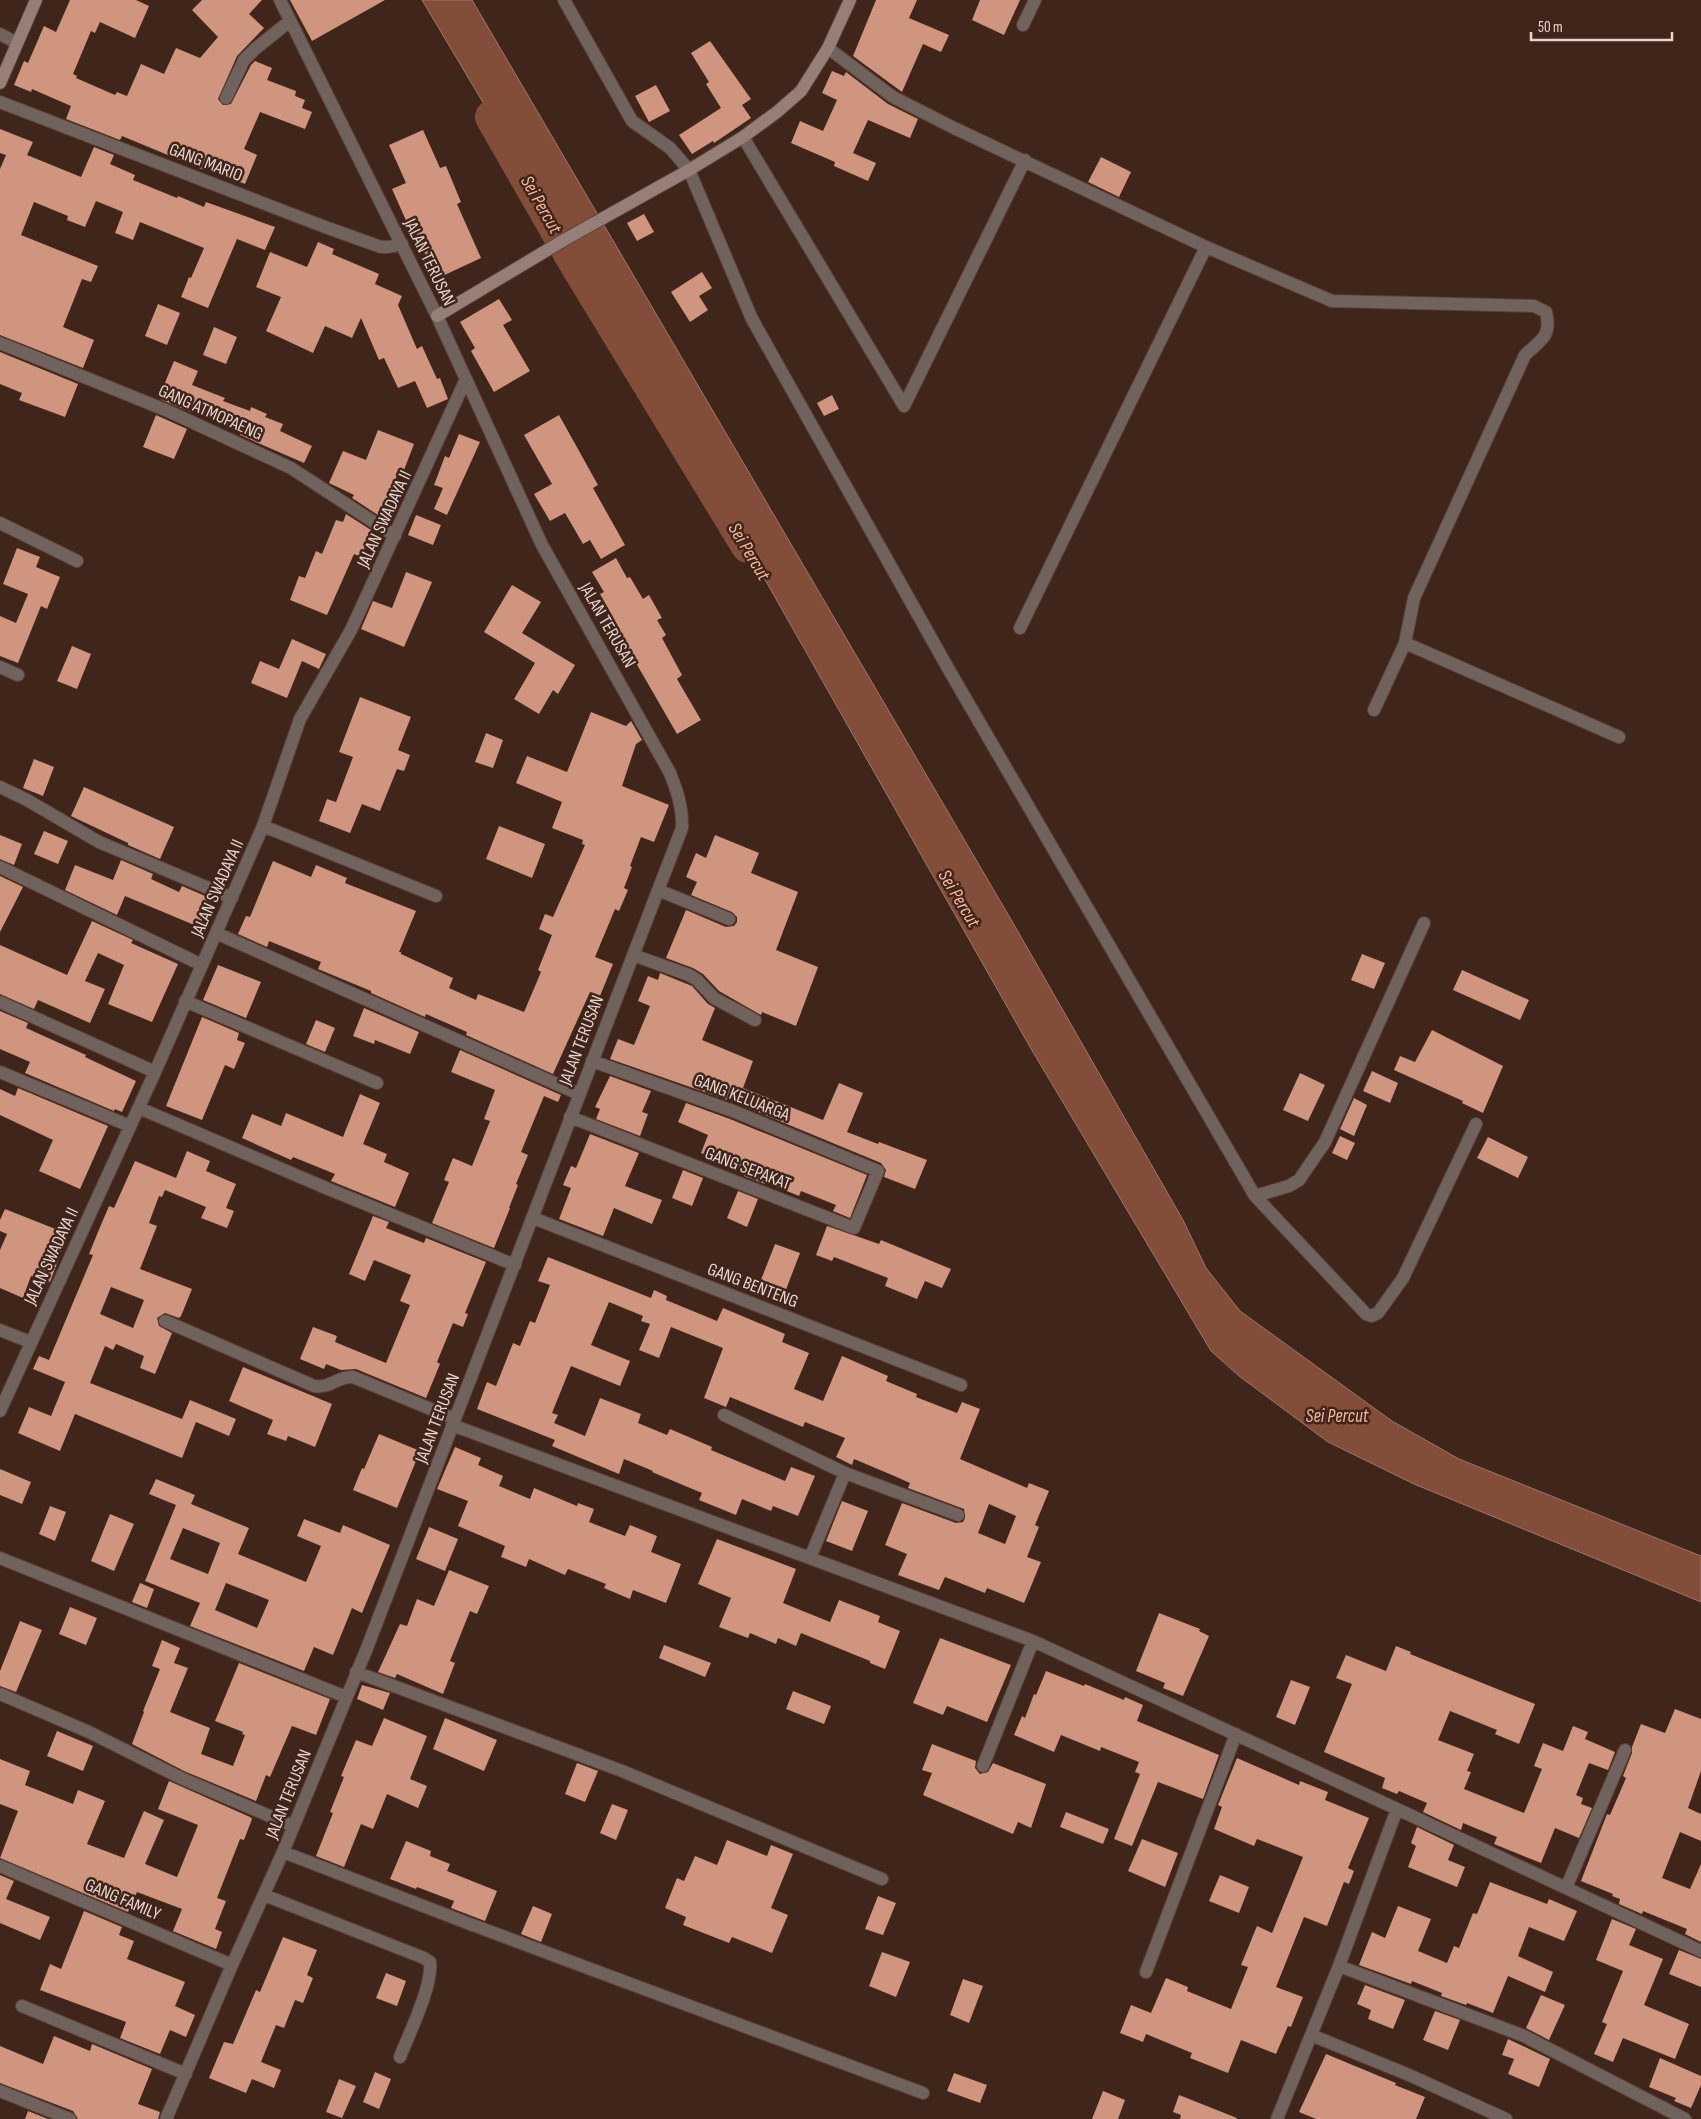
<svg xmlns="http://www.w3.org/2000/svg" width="1701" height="2119" viewBox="0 0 1701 2119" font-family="'Sofia Sans Condensed',sans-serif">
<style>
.water{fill:#824e39;stroke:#a07666}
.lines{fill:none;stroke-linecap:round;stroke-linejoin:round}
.river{stroke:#824e39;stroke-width:34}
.building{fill:#cf957e;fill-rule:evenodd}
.street-casing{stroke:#5b4138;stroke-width:14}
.secondary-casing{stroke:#5b4138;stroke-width:14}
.street{stroke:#70625c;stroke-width:12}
.secondary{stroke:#957f76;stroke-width:12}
.labels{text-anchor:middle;stroke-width:5;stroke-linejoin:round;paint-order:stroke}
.street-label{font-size:18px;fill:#e7d5ce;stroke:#40251b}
.water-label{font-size:19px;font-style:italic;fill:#fab79d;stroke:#40251b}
</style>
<rect width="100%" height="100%" fill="#40251b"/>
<path class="water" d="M422 0H472L1009 916 1183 1220 1206 1268 1240 1311 1392 1421 1459 1459 1701 1556V1602L1414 1484 1328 1442 1239 1376 1211 1351 1030 1047 725 509Z"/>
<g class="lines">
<path class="river" d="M492 117 578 267 748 546"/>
</g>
<path class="building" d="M70 0H136L149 6 135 38 100 22 95 33 91 31 73 74 77 76 76 78 115 95 117 92 127 96 141 64 164 74 176 48 200 58 218 37 192 10 202 0H262L249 14 264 28 237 56 218 99 223 105 231 104 251 65 255 61 272 68 267 80 296 91 295 96 305 100 302 108 312 112 305 129 260 112 244 149 257 155 245 184 205 168 204 170 122 136 120 140 66 119 71 106 32 89 31 92 14 85 24 61 28 63 44 26 56 32Z
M290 0H385L312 41Z
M876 0H917L909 18 949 35 941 52 923 44 902 92 853 56Z
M980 0H1020L1004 35 972 20Z
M710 41 751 99 742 105 751 118 714 143 713 141 692 154 679 135 721 108 706 84 709 82 691 53Z
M832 71 844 76 846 72 888 104 918 119 910 138 868 120 853 153 876 163 868 181 834 166 835 162 791 143 800 121 823 131 837 100 822 93Z
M656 85 670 111 649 122 635 96Z
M0 129 33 142 27 155 81 177 94 147 114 155 110 164 135 175 133 180 177 198 178 196 204 207 206 202 275 227 265 250 237 239 208 308 181 297 189 277 191 278 204 248 140 222 133 240 115 233 123 212 96 201 85 227 67 220 68 216 34 202 21 235 98 266 91 282 82 279 63 327 94 340 83 368 0 335V169L6 155 0 153Z
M423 130 440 168 446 166 461 202 457 204 481 258 436 279 412 224 408 225 392 189 406 183 389 145Z
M1101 157 1131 172 1119 197 1088 182Z
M644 214 654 232 637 241 627 223Z
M318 242 334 249 332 254 379 274 375 284 402 296 398 305 417 349 422 346 437 379 440 378 448 399 427 408 415 381 398 388 384 358 379 360 361 318 352 338 325 326 313 353 266 331 281 297 256 287 270 252 307 267Z
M702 272 712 288 699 296 708 310 690 322 671 292Z
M499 299 512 320 503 325 530 371 494 392 471 351 475 348 460 322Z
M158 304 180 313 167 345 145 336Z
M214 327 237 337 226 364 203 355Z
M0 352 78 384 65 417 19 400 22 393 0 384Z
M174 361 198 371 192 385 225 398 223 401 250 411 251 407 267 414 265 417 283 424 280 431 312 446 304 463 240 435 241 432 223 425 224 422 194 410 193 413 162 400 159 397Z
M832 395 839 409 824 416 817 403Z
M156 415 187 429 174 459 143 447Z
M559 415 598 485 593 488 625 545 601 559 590 540 583 544 565 513 550 521 534 494 552 484 524 435Z
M378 430 414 444 402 475 398 473 383 510 380 509 378 515 352 498 354 495 329 483 343 451 366 460Z
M459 434 480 442 447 515 434 509 443 488 434 485 445 456 449 458Z
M346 514 371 530 361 557 354 554 327 615 290 600 299 576 305 578 316 551 322 554 336 520 343 522Z
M416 515 441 525 433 545 408 535Z
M17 548 40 557 36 567 60 577 47 609 41 606 18 663 0 656V616L16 623 28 594 3 584Z
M616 558 627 578 630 577 643 599 649 595 662 618 657 620 666 635 662 638 682 675 677 679 701 720 677 734 610 618 613 617 600 594 604 592 592 572Z
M406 572 432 582 404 647 361 629 373 601 392 608Z
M512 585 541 602 522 633 575 665 558 694 553 690 539 714 514 699 535 663 484 632Z
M292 639 326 654 319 669 302 661 287 698 251 683 260 661 279 669Z
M72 646 91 654 77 689 57 681Z
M360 697 411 717 398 750 410 755 404 771 397 769 380 811 362 804 350 833 319 821 327 799 336 802 353 757 339 752Z
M591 712 626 726 631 721 642 740 636 744 622 786 669 805 654 842 641 837 630 866 632 867 624 888 628 890 619 911 615 909 595 957 613 964 600 996 590 992 553 1074 466 1035 467 1032 426 1014 425 1017 371 993V991L318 969 321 962 269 941 267 947 238 934 246 916 250 917 273 861 311 877 316 865 347 878 345 883 416 911 399 952H401V954L453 978 449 988 476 1000 478 994 524 1012 541 972 538 970 552 935 539 929 545 914 553 917 585 845 582 844 583 840 552 828 562 802 516 783 527 756 567 772Z
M486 733 503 740 493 768 475 762Z
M34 759 54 767 43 796 23 788Z
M84 787 174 827 160 859 128 845V843L71 816Z
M499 826 545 844 532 878 486 859Z
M44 831 68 841 58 864 34 854Z
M0 835 22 844 14 865 0 859Z
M715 835 759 853 751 873 798 892 776 950 818 967 796 1026 762 1012 761 1015 719 991 703 974 693 968 666 958 686 910 726 927 734 926 737 922V917L732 912 691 895 697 882 686 877 696 853 706 858Z
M121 860 153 874 151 879 179 892 182 886 212 899 199 927 125 896 117 915 65 890 75 865 113 880Z
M0 876 23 887 0 932Z
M92 921 133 940 131 943 178 964 152 1022 108 1004 124 965 98 953 85 981 105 989 90 1023 38 1000 34 1009 0 994V945L67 975Z
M1362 954 1385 963 1374 989 1351 980Z
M218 965 261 982 246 1018 203 1000Z
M1462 970 1529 1000 1520 1020 1453 990Z
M660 973 692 986 708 1004 715 1008 702 1040 753 1061 743 1088 823 1120 839 1083 863 1093 847 1132 878 1144 879 1142 927 1160 915 1189 884 1177 886 1170 881 1163 736 1103 610 1059 618 1039 634 1045 650 1006 638 1001 648 976 658 980Z
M364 1008 419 1032 410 1054 375 1040 374 1044 353 1036Z
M0 1011 28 1023 26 1028 86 1055 85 1057 136 1081 122 1112 115 1109 114 1111 25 1073 30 1062 0 1049Z
M202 1017 239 1033 237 1040 245 1043 234 1069 225 1065 202 1120 166 1106Z
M316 1020 335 1028 325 1052 306 1044Z
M1432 1030 1503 1066 1483 1113 1462 1103 1463 1101 1394 1070 1400 1056 1415 1062Z
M460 1050 561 1095 558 1102 544 1096 521 1152 528 1155 516 1184 518 1185 509 1208H510L494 1248 432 1223 449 1182 444 1180 453 1158 472 1166 490 1121 484 1119 495 1090 451 1072Z
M1372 1071 1398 1083 1390 1103 1363 1091Z
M1300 1073 1325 1085 1308 1121 1283 1110Z
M610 1076 651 1091 642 1112 648 1114 640 1136 596 1119 600 1109 595 1107Z
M18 1088 108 1126 80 1189 39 1171 53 1140 0 1115V1089L15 1096Z
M360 1094 380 1103 363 1144 387 1154 384 1162 409 1173 395 1207 331 1181 335 1174 293 1157 291 1160 242 1138 252 1114 281 1126 286 1113 343 1137Z
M1354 1098 1367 1105 1354 1136 1340 1129Z
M686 1103 730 1119 867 1175 850 1218 833 1211 836 1205 801 1191 799 1196 765 1182V1184L744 1176 746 1171 701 1153 708 1135 678 1122Z
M590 1134 639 1153 625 1186 662 1200 652 1224 614 1208 603 1236 559 1219 571 1188 563 1185 571 1166 576 1168Z
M1340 1136 1355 1143 1347 1160 1332 1153Z
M1488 1137 1528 1157 1518 1178 1477 1158Z
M187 1151 210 1161 206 1171 236 1184 226 1208 234 1211 227 1228 201 1218 206 1207 165 1190 162 1197 159 1196 149 1223 157 1226 140 1269 192 1289 181 1316 179 1318 165 1313 157 1318 159 1326 172 1333 155 1374 140 1368 144 1356 116 1344 113 1350 105 1346 90 1383 182 1419 190 1400 236 1419 229 1436 196 1422 182 1458 75 1414 60 1451 18 1433 29 1407 51 1416 65 1382 33 1369 39 1356 49 1360 93 1255 89 1254 98 1232 109 1206 114 1208 135 1161 176 1178ZM111 1287 144 1300 133 1328 100 1314Z
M683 1170 703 1178 692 1206 672 1198Z
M738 1191 758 1199 747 1227 727 1218Z
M5 1209 68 1234 50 1282 31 1276 23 1298 0 1288V1250L7 1234 0 1231V1220Z
M373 1216 389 1222 386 1228 424 1243 426 1238 486 1262 465 1313 468 1314 463 1327 453 1323 437 1362 440 1364 426 1398 356 1369 341 1370 326 1364 324 1369 300 1359 313 1327 337 1336 335 1342 386 1363 410 1305 400 1301 411 1275 374 1260 365 1281 349 1274Z
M827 1226 879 1244 881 1240 951 1269 942 1288 925 1281 917 1299 885 1286 888 1278 834 1257 832 1261 816 1255Z
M775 1244 800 1253 782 1300 757 1290Z
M548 1257 651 1298 654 1290 667 1296 666 1300 717 1321 723 1308 785 1334 782 1342 809 1353 794 1389 823 1401 842 1356 888 1376 886 1381 917 1394 916 1397 957 1413 962 1402 980 1409 960 1459 1027 1488 1029 1483 1049 1491 1035 1525 1039 1527 1027 1557 1041 1562 1024 1603 987 1588 985 1593 945 1577 939 1590 898 1575 907 1554 885 1545 902 1503 956 1523 963 1522 965 1518 964 1509 908 1488 910 1483 892 1475 854 1459 852 1465 836 1457 845 1438 805 1422 803 1427 730 1397 726 1407 704 1398 723 1348 671 1327 659 1358 639 1350 650 1324 641 1321 643 1316 609 1302 591 1345 630 1361 620 1386 571 1366 552 1413 558 1415 554 1423 585 1436 600 1398 641 1414 638 1423 667 1435 670 1429 712 1447 711 1450 785 1481 791 1467 815 1476 798 1516 773 1506 771 1511 742 1499 736 1515 699 1500 702 1493 652 1472 653 1471 624 1459 619 1474 552 1446 555 1440 477 1409 487 1382 496 1386 513 1343 520 1346 530 1321 535 1323 550 1285 538 1281ZM989 1504 1016 1516 1005 1544 978 1533Z
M243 1367 332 1404 315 1447 288 1436 286 1441 267 1434 273 1420 229 1401Z
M379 1434 420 1451 397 1508 353 1490 362 1468 364 1469Z
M455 1447 481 1458 478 1465 503 1476 499 1486 530 1499 534 1488 577 1506 578 1503 594 1509 589 1522 625 1536 630 1525 657 1536 651 1552 681 1564 666 1603 633 1590 630 1599 604 1588 606 1584 568 1569 565 1575 529 1559 526 1567 501 1557 505 1546 458 1526 468 1501 437 1489Z
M0 1469 31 1482 22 1504 0 1495Z
M156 1479 195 1495 191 1504 249 1528 238 1554 306 1582 321 1546 297 1536 304 1519 340 1533 343 1525 390 1545 362 1613 352 1608 333 1655 314 1647 304 1671 190 1626 200 1603 145 1581 176 1505 149 1494ZM183 1528 220 1543 208 1574 170 1559ZM226 1583 269 1600 257 1628 215 1610Z
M842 1501 868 1511 852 1551 826 1541Z
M50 1506 66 1512 55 1541 39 1534Z
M110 1514 134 1524 114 1571 91 1561Z
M429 1527 458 1539 445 1571 416 1559Z
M717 1539 796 1569 783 1603 830 1622 839 1600 880 1616 878 1622 900 1631 885 1669 870 1663V1661L801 1633 796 1646 778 1638 776 1644 750 1633 748 1638 719 1627 731 1598 698 1584Z
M449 1570 489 1586 477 1614 470 1611 450 1661 455 1663 443 1694 397 1674 395 1678 378 1672 400 1624 407 1626 417 1599 434 1606Z
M140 1583 154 1589 147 1608 132 1602Z
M70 1607 97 1618 86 1645 59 1634Z
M1159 1613 1200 1629 1199 1631 1209 1636 1183 1696 1163 1688 1165 1683 1136 1671Z
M20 1621 42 1630 16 1692 0 1686V1671Z
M940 1638 1011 1665 987 1722 947 1706 943 1715 913 1703Z
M162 1640 180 1648 174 1663 188 1668 170 1712 210 1728 201 1754 233 1766 245 1735 242 1734 243 1732 215 1721 239 1663 330 1699 316 1735 292 1726 270 1777 266 1775 256 1801 184 1771 132 1744 144 1712 143 1711 160 1669 152 1666Z
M664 1645 711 1663 705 1677 659 1658Z
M1396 1646 1411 1652 1410 1654 1535 1704 1519 1744 1495 1734 1497 1730 1450 1711 1438 1740 1474 1754 1467 1771 1471 1772 1464 1789 1524 1813 1542 1769 1534 1766 1543 1743 1563 1751 1573 1726 1588 1732 1585 1739 1615 1752 1608 1770 1589 1763 1576 1795 1583 1798 1581 1804 1592 1808 1579 1838 1555 1828 1541 1863 1494 1844 1497 1837 1463 1823 1461 1830 1423 1812 1427 1803 1399 1791 1397 1794 1382 1788 1385 1778 1324 1752 1352 1684 1336 1678 1346 1655 1386 1671Z
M1046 1671 1084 1686 1085 1684 1124 1700 1125 1697 1143 1705 1137 1721 1219 1755 1203 1799 1158 1782 1132 1846 1114 1839 1140 1774 1135 1772 1139 1762 1101 1747 1100 1751 1061 1735 1054 1752 1014 1735 1022 1716 1025 1718 1034 1694 1036 1695Z
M1291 1680 1310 1687 1295 1725 1276 1717Z
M362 1685 390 1693 383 1710 357 1699Z
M793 1691 831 1706 824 1724 786 1709Z
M1675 1709 1701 1719V1771L1688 1808 1701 1814V1841L1680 1832 1662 1878 1690 1889 1701 1864V1942L1685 1934 1687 1929 1643 1911 1642 1914 1619 1904 1620 1899 1612 1896 1613 1894 1581 1881 1607 1814 1610 1815 1626 1778 1623 1776 1632 1753V1747L1641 1724 1665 1733Z
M384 1718 427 1736 410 1779 427 1786 418 1808 387 1794 373 1829 361 1824 344 1867 316 1856 333 1813 330 1812 344 1777 341 1776 356 1740 372 1746Z
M445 1718 497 1740 484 1771 433 1749Z
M57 1731 93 1746 83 1771 47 1756Z
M932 1744 976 1761 975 1768 980 1774 988 1772 993 1763 1046 1784 1031 1828 1018 1822 1013 1834 923 1795 932 1773 922 1770Z
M1237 1758 1299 1785 1300 1781 1328 1792 1325 1800 1369 1818 1348 1868 1354 1871 1349 1884 1344 1882 1327 1926 1304 1917 1276 1987 1303 1997 1291 2027 1288 2026 1276 2054 1241 2040 1228 2073 1190 2058 1192 2053 1146 2034 1143 2042 1120 2033 1131 2005 1151 2013 1166 1978 1188 1987 1187 1991 1231 2009 1248 1967 1241 1965 1257 1926 1272 1933 1303 1857 1257 1839 1254 1846 1214 1829 1222 1807 1218 1805Z
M0 1759 30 1771 25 1785 73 1804 78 1790 105 1801 87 1844 124 1858 144 1811 164 1820 145 1864 177 1877 198 1825 158 1809 169 1781 250 1817 252 1819 244 1840 240 1839 217 1898 226 1901 215 1929 222 1932 216 1949 173 1931 182 1909 137 1892 128 1912 0 1858 18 1811 0 1804Z
M577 1763 598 1771 585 1802 565 1794Z
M612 1804 628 1810 616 1840 600 1833Z
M1066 1812 1109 1829 1103 1844 1060 1827Z
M1417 1827 1454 1845 1448 1860 1465 1867 1457 1887 1408 1867 1416 1846 1411 1843Z
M1142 1839 1178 1853 1165 1887 1128 1871Z
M727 1840 767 1856 771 1845 793 1854 771 1908 788 1915 772 1953 732 1937 729 1943 683 1925 686 1917 665 1908 677 1878 684 1881 695 1856 717 1865Z
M406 1841 431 1851 430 1856 450 1864 447 1871 497 1891 485 1921 451 1908 454 1901 417 1887 416 1889 390 1879Z
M0 1875 14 1881 6 1899 50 1917 40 1940 0 1923Z
M1220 1875 1249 1887 1239 1913 1209 1901Z
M1490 1882 1547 1904 1549 1899 1577 1911 1564 1941 1529 1927 1518 1956 1553 1972 1545 1992 1508 1976 1493 2013 1467 2003 1466 2005 1441 1996 1442 1993 1412 1981 1411 1984 1359 1965 1372 1932 1385 1938 1398 1906 1431 1919 1418 1951 1447 1963 1454 1946 1459 1948 1473 1913 1477 1914Z
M878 1896 896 1903 883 1935 865 1929Z
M533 1906 552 1914 541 1942 521 1934Z
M84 1911 122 1927 119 1935 134 1941 127 1959 185 1982 175 2006 195 2015 186 2037 170 2030 160 2054 120 2038 126 2022 40 1990 50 1964 61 1969Z
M1612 1919 1636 1929 1629 1945 1663 1959 1644 2005 1689 2024 1675 2059 1623 2038 1613 2062 1594 2054 1607 2024 1602 2022 1623 1971 1596 1960Z
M283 1937 317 1950 307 1975 313 1978 303 2003 295 2000 284 2028 276 2025 261 2062 281 2070 274 2088 252 2079 246 2093 209 2078 224 2042 233 2044 256 1990 260 1992Z
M1679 1950 1701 1959V1987L1669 1974Z
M882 1952 910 1962 896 1997 869 1986Z
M386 1973 406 1981 397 2006 376 1998Z
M963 1979 983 1986 969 2023 950 2015Z
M1365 1985 1405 2000 1393 2029 1368 2019 1371 2010 1357 2004Z
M1541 1995 1565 2005 1549 2040 1526 2028Z
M1435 2011 1460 2020 1448 2050 1423 2040Z
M54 2036 90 2051 92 2044 152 2069 138 2104 160 2112 158 2119H78L73 2111 0 2083V2046L43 2064Z
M1508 2039 1550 2059 1539 2087 1508 2074 1514 2059 1502 2055Z
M1326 2054 1396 2083 1395 2085 1425 2097 1416 2119H1316L1299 2112Z
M1660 2058 1701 2076V2085L1691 2108 1674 2101 1676 2098 1649 2087Z
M375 2072 391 2079 379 2109 363 2102Z
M954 2073 987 2085 980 2103 947 2091Z
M339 2079 356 2086 342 2118 326 2112Z
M1103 2091 1125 2100 1118 2119H1092Z
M1179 2095 1237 2118 1236 2119H1180L1181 2115 1173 2112Z
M28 2111 48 2119H25Z"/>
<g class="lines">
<g class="street-casing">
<path id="street" d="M564 0 632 121 670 148 689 170 752 319 949 670 1255 1196 1289 1186 1299 1180 1325 1142 1424 923
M1023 25 1035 0
M0 34 17 43
M828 48 893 97 954 128 1206 247 1332 301 1534 306 1546 312C1552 336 1541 340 1525 355L1414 598 1405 643 1374 710
M226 98 244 60 255 49 290 21
M0 102 325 227 381 247H388L402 244
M743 137 904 406
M0 343 168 411 291 468 395 536
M904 406 1025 160
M0 523 77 561
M1020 628 1206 247
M1405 643 1619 737
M0 667 18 675
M0 787 27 800 99 842 232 898
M263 826 436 896
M0 867 202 965
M658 890 729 919
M216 933 579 1094
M633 955 689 975 697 980 714 998 755 1020
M185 1001 377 1083
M0 1002 155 1072
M0 1072 130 1126
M139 1108 326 1188 515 1265
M570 1117 854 1228 878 1171 733 1111 592 1061
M1255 1196 1366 1314 1372 1316 1378 1313 1403 1278 1476 1124
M533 1218 961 1385
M165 1321 314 1386C331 1389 337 1376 353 1377L455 1419
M0 1330 30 1342
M0 1411 155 1072 263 826 300 719 351 630 466 379
M724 1415 845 1473
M452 1425 1033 1641 1397 1809 1339 1966 1277 2119
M0 1558 346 1697
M810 1558 845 1473 958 1515
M356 1672 622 1771 882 1879
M0 1694 89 1732 181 1778 293 1826
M983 1766 1033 1641
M1397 1809 1701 1951
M283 1852 470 1924 923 2093
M0 1866 232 1965
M1566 1888 1625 1750
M264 1895 424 1958 430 1962C433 1985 409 2034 400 2057
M1339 1966 1524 2036 1685 2119
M1146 1972 1236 1734
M22 2006 186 2074
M1311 2035 1409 2075 1506 2119
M0 2091 70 2119
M166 2119 232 1965 283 1852 367 1648 682 828C683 808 677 791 670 773L542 545 437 316 280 0"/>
</g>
<g class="secondary-casing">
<path id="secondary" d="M0 83 36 0
M437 316 564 240 689 170 743 137 777 112 801 91 828 48 850 0"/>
</g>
<use href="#street" class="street"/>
<use href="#secondary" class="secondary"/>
</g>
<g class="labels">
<g class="street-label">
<text transform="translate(206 162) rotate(21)" y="6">GANG MARIO</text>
<text transform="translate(430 262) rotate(64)" y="6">JALAN TERUSAN</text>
<text transform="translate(211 412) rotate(24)" y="6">GANG ATMOPAENG</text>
<text transform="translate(384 519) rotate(-65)" y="6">JALAN SWADAYA II</text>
<text transform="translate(608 625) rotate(60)" y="6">JALAN TERUSAN</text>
<text transform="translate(217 888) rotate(-66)" y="6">JALAN SWADAYA II</text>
<text transform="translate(581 1040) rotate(-69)" y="6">JALAN TERUSAN</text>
<text transform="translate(742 1097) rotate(21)" y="6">GANG KELUARGA</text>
<text transform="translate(748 1168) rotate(21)" y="6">GANG SEPAKAT</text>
<text transform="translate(51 1256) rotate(-65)" y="6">JALAN SWADAYA II</text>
<text transform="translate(753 1285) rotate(21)" y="6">GANG BENTENG</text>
<text transform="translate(437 1418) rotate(-69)" y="6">JALAN TERUSAN</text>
<text transform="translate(288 1794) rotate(-68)" y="6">JALAN TERUSAN</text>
<text transform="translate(123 1899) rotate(23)" y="6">GANG FAMILY</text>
</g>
<g class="water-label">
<text transform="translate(542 204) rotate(60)" y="7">Sei Percut</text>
<text transform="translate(750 551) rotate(59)" y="7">Sei Percut</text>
<text transform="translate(960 898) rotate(59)" y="7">Sei Percut</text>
<text x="1337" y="1422">Sei Percut</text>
</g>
</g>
<path d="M1531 32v8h141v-8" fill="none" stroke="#e7d5ce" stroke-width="2.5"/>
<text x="1538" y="32" font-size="15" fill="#e7d5ce" stroke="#40251b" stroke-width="4" paint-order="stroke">50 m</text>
</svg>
